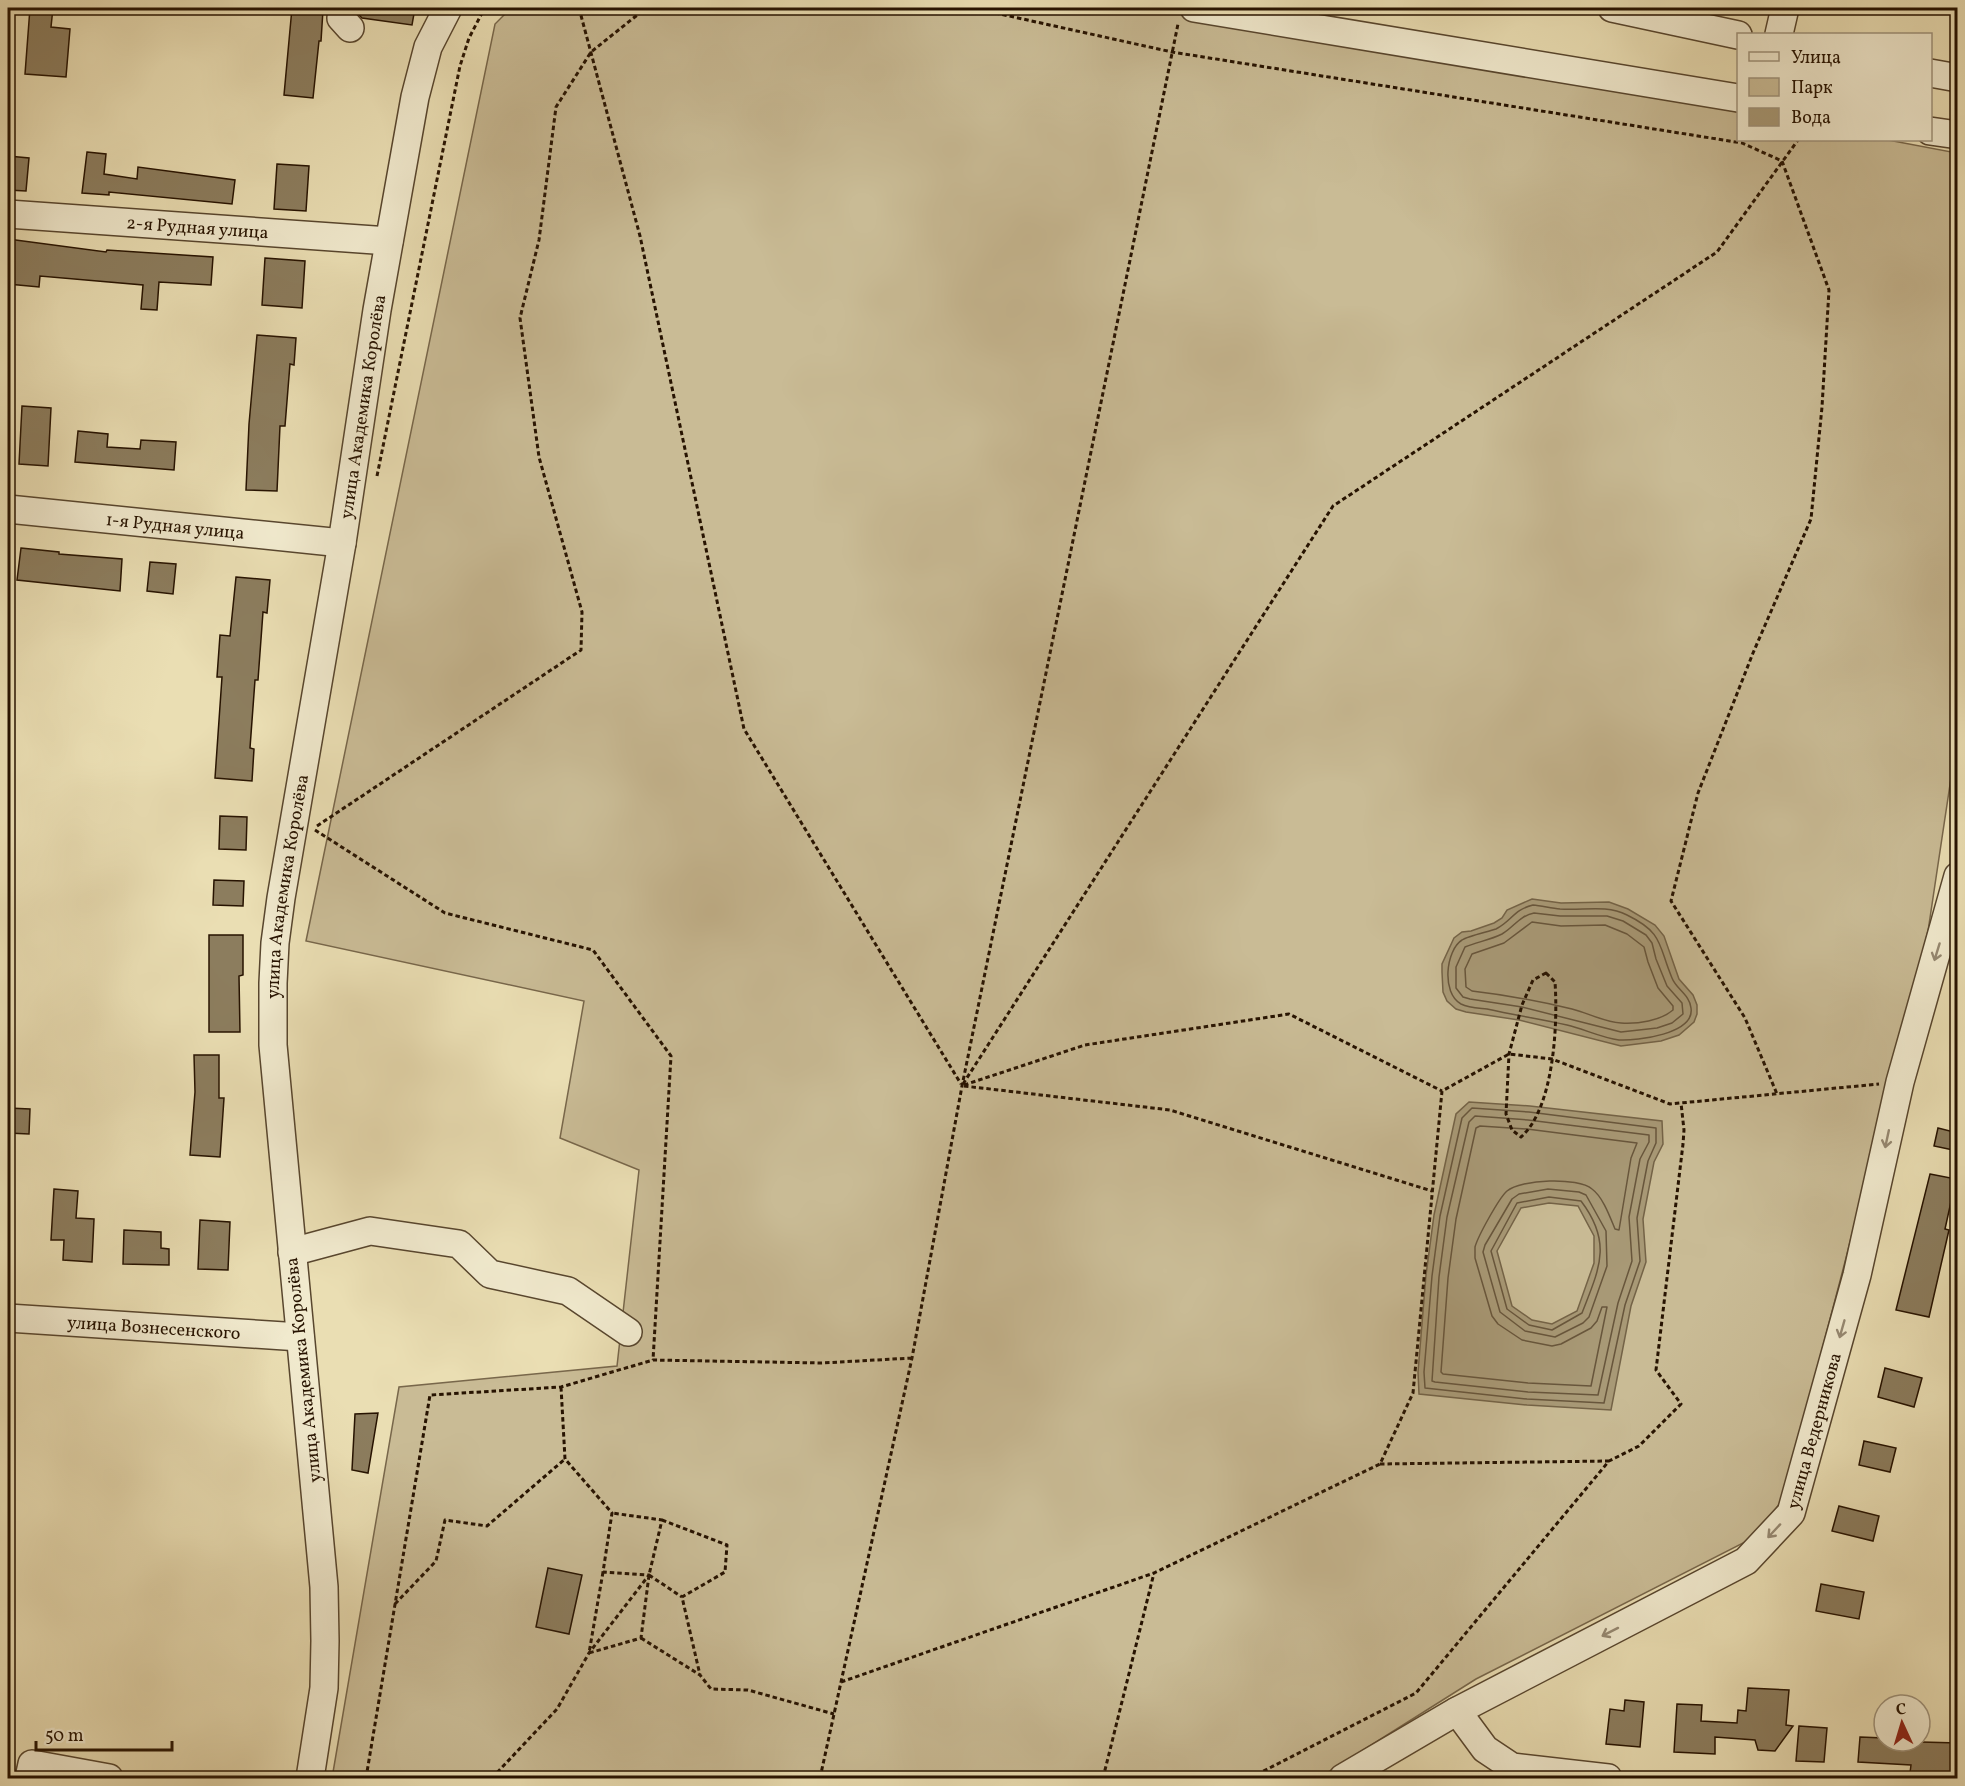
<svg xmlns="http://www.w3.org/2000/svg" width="1965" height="1786" viewBox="0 0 1965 1786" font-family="Vollkorn,serif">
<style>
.green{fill:#c9bb95;stroke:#78674b;stroke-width:1.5}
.water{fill:#a89976;stroke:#746347;stroke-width:1.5;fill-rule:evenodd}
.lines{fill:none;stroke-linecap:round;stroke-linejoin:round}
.shore{stroke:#68563c;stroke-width:1.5}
.building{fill:#8c7d5e;stroke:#271301;stroke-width:1.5}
.minor-casing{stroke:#58462e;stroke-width:30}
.path{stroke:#271301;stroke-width:3;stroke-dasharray:4.5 3;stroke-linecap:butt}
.minor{stroke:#f1eace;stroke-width:27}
.oneway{stroke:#968972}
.labels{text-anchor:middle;stroke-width:4.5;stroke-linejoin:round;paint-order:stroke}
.street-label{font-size:18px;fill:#271301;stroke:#f1eace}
</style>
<rect width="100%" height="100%" fill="#eadeb3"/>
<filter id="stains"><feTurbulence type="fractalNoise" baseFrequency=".00333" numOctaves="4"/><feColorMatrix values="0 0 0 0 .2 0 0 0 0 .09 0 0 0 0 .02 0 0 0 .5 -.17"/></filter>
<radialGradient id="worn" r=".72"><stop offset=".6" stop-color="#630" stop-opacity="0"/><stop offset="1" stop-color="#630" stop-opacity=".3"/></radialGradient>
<path class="green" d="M511 8H1172L1738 112V140H1888L1957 153V738L1928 931 1846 1258 1783 1499 1755 1537 1476 1679 1319 1778H332L399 1387 617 1366 639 1170 560 1138 584 1001 306 941 495 24Z"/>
<path class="water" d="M1532 899 1561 903 1609 902 1628 909 1655 925 1664 936 1679 979 1693 995 1697 1005V1014L1694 1022 1679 1035 1661 1041 1621 1046 1519 1020 1466 1012 1456 1009 1447 1001 1443 992 1442 972V964L1454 938 1462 932 1471 931 1494 923 1502 918 1507 910Z
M1469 1102 1530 1106 1662 1121 1663 1144 1654 1162 1643 1219 1646 1262 1631 1306 1611 1410 1527 1405 1419 1394 1418 1372 1426 1275 1434 1215 1456 1114ZM1549 1203 1578 1206 1594 1236V1263L1577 1311 1552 1324 1532 1320 1512 1306 1497 1251 1521 1208Z"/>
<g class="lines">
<path class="shore" d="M1533 905C1542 906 1551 908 1560 909 1583 911 1605 904 1627 915 1664 933 1658 945 1672 978 1676 989 1690 995 1691 1008 1695 1034 1637 1041 1619 1040 1602 1038 1584 1029 1567 1025 1540 1019 1514 1015 1487 1009 1478 1008 1469 1008 1461 1004 1441 993 1446 950 1462 940 1468 936 1487 932 1496 929 1512 921 1513 910 1533 905Z
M1534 913 1560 916H1607L1623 921 1646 935 1652 943 1656 959 1667 986 1682 1003 1683 1014 1672 1023 1657 1028 1621 1032 1522 1007 1470 999 1463 997 1456 988V967L1465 947C1477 942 1490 940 1502 934 1514 927 1519 916 1534 913Z
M1532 922 1561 926 1605 925 1627 934 1644 947 1648 962 1658 988 1673 1006V1010C1660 1021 1638 1024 1621 1023 1604 1022 1588 1013 1572 1009 1539 1001 1506 995 1472 991L1466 987 1465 969 1472 954 1504 943Z
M1472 1108 1529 1112 1656 1128V1143L1648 1161 1637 1218 1640 1261 1625 1305 1604 1403 1527 1399 1425 1388 1424 1372 1432 1276 1440 1216 1462 1118Z
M1475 1116 1528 1120 1649 1135V1142L1640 1159 1629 1217 1632 1261 1618 1303 1598 1395 1528 1392 1435 1382 1432 1381 1439 1277 1447 1217 1469 1122Z
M1480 1126 1527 1129 1637 1143 1631 1158 1619 1230 1615 1229C1610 1217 1603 1197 1592 1189 1578 1177 1521 1179 1507 1191 1499 1198 1478 1236 1475 1247V1258L1492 1316 1498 1324 1522 1340 1552 1346 1561 1344 1591 1328 1597 1321 1602 1307H1607L1591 1386 1528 1383 1443 1374 1441 1372 1448 1278 1456 1219 1476 1128Z
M1548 1189 1579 1192 1586 1195 1606 1231 1607 1266 1589 1317 1583 1323 1555 1337 1525 1331 1500 1312 1483 1252 1485 1245 1512 1199 1519 1194Z
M1549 1197 1581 1201C1613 1243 1599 1269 1582 1313L1552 1330 1529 1325 1507 1309 1491 1251 1517 1203Z"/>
</g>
<path class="building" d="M30 8H53L51 27 70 29 66 77 25 74Z
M292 8 323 10 321 41H319L313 98 284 95Z
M357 8H415L412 25 362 18 357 13Z
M87 152 106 154 104 174 137 179 138 167 235 180 232 204 109 192V195L82 193Z
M8 156 29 158 26 191 8 190Z
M277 164 309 166 306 211 274 209Z
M8 239 106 252 107 250 213 257 211 285 159 282 157 310 141 309 143 285 40 276 39 287 8 284Z
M265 258 305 261 302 308 262 305Z
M257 335 296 338 294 365 290 364 285 426H280L277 491 246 490 249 424Z
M22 406 51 408 48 466 19 464Z
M78 431 108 434 107 447 140 449 141 440 176 442 174 470 75 462Z
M21 548 59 552V554L122 559 120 591 17 580Z
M150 562 176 564 173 594 147 591Z
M236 577 270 580 267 613 263 612 258 680H255L250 748 254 749 252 781 215 778 222 677H217L220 635 230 636Z
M220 816 247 817 246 850 219 849Z
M214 880 244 881 243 906 213 905Z
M209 935H243V975L239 976 240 1032H209Z
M194 1055H219V1098H224L220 1157 190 1155 195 1092Z
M8 1108 30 1109 29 1134 8 1133Z
M1938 1128 1958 1133V1151L1934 1146Z
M1930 1174 1956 1179 1945 1229 1949 1230 1929 1317 1896 1310Z
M54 1189 78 1191 76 1218 94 1219 92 1262 63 1260 64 1240H51Z
M200 1220 230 1222 228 1270 198 1269Z
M124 1230 161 1232V1248L169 1249V1265L123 1264Z
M1885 1368 1922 1378 1914 1407 1878 1397Z
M378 1413 368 1473 352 1470 355 1414Z
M1864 1441 1896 1448 1890 1472 1859 1465Z
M1839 1506 1879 1516 1873 1541 1832 1531Z
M548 1568 582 1575 569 1634 536 1627Z
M1821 1584 1864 1592 1859 1619 1816 1611Z
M1748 1688 1789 1690 1786 1725 1793 1726 1775 1751 1758 1750 1755 1740 1715 1737V1754L1674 1752 1677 1704 1702 1705 1701 1721 1737 1723 1738 1710 1746 1711Z
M1625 1700 1644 1702 1640 1747 1606 1744 1610 1709 1624 1711Z
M1799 1726 1827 1728 1824 1762 1796 1761Z
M1860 1737 1884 1738V1741L1958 1743V1779H1938V1774L1910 1773 1911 1765 1858 1762Z"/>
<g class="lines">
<g class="minor-casing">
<g id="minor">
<path d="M342 8 341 18 350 28"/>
<path d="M1194 8 1738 98"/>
<path d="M1612 8 1738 35"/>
<path d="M1779 34 1785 8"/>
<path d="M1930 73 1958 78"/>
<path d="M1930 131 1958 135"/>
<path id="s1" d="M8 214 389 241"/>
<path id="s2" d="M8 509 342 543"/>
<path d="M292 1252 370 1231 459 1244 490 1274 568 1291 628 1332"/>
<path id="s3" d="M8 1318 300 1337"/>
<path d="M1457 1711 1485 1749 1512 1767 1608 1778"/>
<path d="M29 1778 32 1764 109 1778"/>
<path id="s4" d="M310 1778 324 1688 325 1641 324 1587 273 1045V983L275 943 281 898 342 543 377 310 415 97 428 47 448 8"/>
<path id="s5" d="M1343 1778 1457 1711 1746 1561 1791 1513 1857 1275 1900 1082 1958 876"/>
</g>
</g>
<path class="path" d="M579 8 640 236 744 729 961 1084
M973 8 1172 52 1742 143 1782 161 1829 290 1822 407 1811 519 1753 653 1698 793 1671 901 1745 1018 1777 1094
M377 476 460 66 469 38 482 13
M317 826 581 650 582 612 539 457 520 318 539 240 556 107 591 52 646 8
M315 830 445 913 593 950 671 1056 653 1360
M1546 973 1555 982C1558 1024 1554 1108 1521 1137L1512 1130 1506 1114 1509 1054 1522 1005 1533 980Z
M963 1084 1333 506 1717 252 1798 140
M964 1085 1085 1045 1289 1014 1442 1091
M964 1086 1170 1110 1432 1191
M1380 1464 1609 1461
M662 1520 727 1545 725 1572 682 1597 700 1675
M603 1572 589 1653 641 1638 649 1575 662 1520 612 1513
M649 1575 682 1597
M395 1604 436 1561 445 1520 487 1526 565 1459
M641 1638 700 1675 711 1689 748 1690 834 1714
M841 1682 1154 1573 1380 1464 1413 1393 1442 1091 1509 1054 1552 1059 1670 1104 1879 1084
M366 1778 430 1395 561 1387 653 1360 822 1363 912 1358
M492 1778 557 1709 589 1653 649 1575 603 1572 612 1513 565 1459 561 1387
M820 1778 912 1358 962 1086 1178 24
M1103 1778 1154 1573
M1250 1778 1416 1693 1609 1461 1639 1446 1681 1404 1656 1370 1683 1144 1684 1130 1681 1103"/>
<use href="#minor" class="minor"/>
</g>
<defs><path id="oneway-shaft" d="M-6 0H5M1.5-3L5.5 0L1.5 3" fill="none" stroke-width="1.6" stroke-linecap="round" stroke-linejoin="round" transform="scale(1.5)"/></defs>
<g class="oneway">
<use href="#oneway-shaft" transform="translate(1937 952) rotate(107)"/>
<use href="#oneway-shaft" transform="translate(1887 1139) rotate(102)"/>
<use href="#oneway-shaft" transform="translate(1842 1329) rotate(106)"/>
<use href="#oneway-shaft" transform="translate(1774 1531) rotate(133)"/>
<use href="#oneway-shaft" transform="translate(1610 1632) rotate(153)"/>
</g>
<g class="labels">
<g class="street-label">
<text dy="6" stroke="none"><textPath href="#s1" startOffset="190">2-я Рудная улица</textPath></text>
<text dy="6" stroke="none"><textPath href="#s4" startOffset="1382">улица Академика Королёва</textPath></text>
<text dy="6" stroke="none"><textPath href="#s2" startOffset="168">1-я Рудная улица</textPath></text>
<text dy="6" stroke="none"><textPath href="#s4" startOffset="896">улица Академика Королёва</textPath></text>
<text dy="6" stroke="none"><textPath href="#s3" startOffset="146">улица Вознесенского</textPath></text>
<text transform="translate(303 1370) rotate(-96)" y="6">улица Академика Королёва</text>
<text dy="6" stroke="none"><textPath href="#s5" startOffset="609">улица Ведерникова</textPath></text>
</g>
</g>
<rect width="1965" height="1786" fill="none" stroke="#eadeb3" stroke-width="30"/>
<rect x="9" y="9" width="1947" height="1768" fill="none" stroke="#271301" stroke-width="3"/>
<rect x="15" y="15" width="1935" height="1756" fill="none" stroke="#271301" stroke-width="1.5"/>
<rect x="1737" y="33" width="195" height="108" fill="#f1eace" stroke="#a0947c" stroke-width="1.5"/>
<rect x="1749" y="52" width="30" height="9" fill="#f1eace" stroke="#a0947c" stroke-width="1.5"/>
<text x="1791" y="63" font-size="18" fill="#271301">Улица</text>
<rect x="1749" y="78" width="30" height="18" fill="#c9bb95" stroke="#a0947c" stroke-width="1.5"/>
<text x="1791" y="93" font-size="18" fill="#271301">Парк</text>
<rect x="1749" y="108" width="30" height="18" fill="#a89976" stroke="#a0947c" stroke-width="1.5"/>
<text x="1791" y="123" font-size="18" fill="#271301">Вода</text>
<g transform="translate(1902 1723) rotate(356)"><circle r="28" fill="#f1eace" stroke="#a0947c" stroke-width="1.5"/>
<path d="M0-4.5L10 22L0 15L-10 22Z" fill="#8f2418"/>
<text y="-9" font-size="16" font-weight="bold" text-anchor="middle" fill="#271301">С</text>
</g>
<path d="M36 1741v9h136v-9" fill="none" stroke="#271301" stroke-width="3"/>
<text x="45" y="1741" font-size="18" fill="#271301" stroke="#f1eace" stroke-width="4.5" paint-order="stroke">50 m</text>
<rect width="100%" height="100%" filter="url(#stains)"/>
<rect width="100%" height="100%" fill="url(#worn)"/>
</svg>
